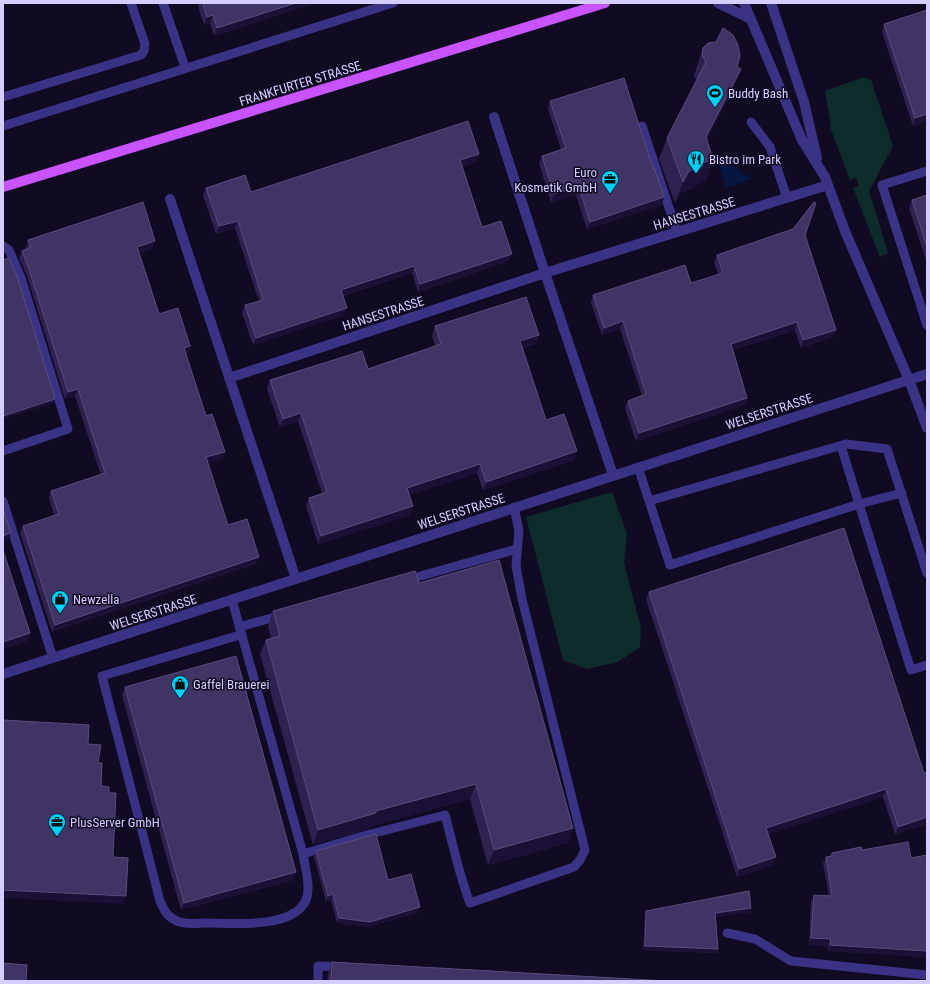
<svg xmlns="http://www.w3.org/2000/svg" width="930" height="984" viewBox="0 0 930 984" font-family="'Roboto Condensed',sans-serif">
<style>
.green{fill:#0e2c2c}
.water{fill:#051741}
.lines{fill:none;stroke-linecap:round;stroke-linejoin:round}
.lane{stroke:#3a3285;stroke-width:9}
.street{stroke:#3a3285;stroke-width:10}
.primary{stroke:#c953ff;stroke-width:10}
.wall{fill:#2f2251}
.shaded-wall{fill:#1b1136}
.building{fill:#403464;stroke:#584c7c}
.labels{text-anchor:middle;stroke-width:3;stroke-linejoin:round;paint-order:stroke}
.street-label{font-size:13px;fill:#d5ccff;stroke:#100b22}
.poi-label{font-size:13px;fill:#d5ccff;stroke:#100b22;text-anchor:start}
</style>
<rect width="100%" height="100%" fill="#100b22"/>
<path class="green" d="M864 77 871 80 893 146 869 191 888 253 880 257 853 188 859 186 856 178 850 180 830 127 831 126 825 91Z
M612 492 627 533 624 563 641 628 640 647 618 662 587 669 563 660 526 517Z"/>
<path class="water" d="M723 155 725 160 752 179 726 188 717 158Z"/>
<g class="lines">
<path class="lane" d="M163 3 185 67
M3 97 141 55 144 51 145 44 131 3
M751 122 770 147 787 198
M3 126 393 3
M642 126 677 232
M927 171 882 185 927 325
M3 246 9 250 21 278 68 429 3 451
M841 446 859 504 902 493
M638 467 670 565 859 504 911 670 927 665
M3 501 53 658
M649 501 846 444 887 449 927 573
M406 580 517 549
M232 600 303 854C305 868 312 889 305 902 290 929 233 923 207 923 199 923 184 925 177 921 167 917 164 910 160 901L102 676 240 635
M239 627 282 615
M303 854 363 836 445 815C453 844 459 875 470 903L574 867 580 860 585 850 522 599 516 566 519 531 514 507
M727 933 755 939 791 961 927 975
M318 981V966L342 967"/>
<path class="street" d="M718 3 751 19
M744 3 802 140 825 177 845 231 909 380 927 428
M771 3 804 102 817 158
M494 117 545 273 828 185
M170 199 296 579
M229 378 545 273 613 475
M3 674 927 374"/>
<path class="primary" d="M3 187 605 3"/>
</g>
<path class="wall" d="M199 3H316L214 36 210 23 204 25 198 6Z
M884 24 927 121 913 126 882 32Z
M703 48 737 67 733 90 707 140 713 159 706 181 697 184 696 187 681 192 675 203 659 159 667 138 697 80 694 76 696 69Z
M550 101 653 169 664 197 662 205 587 229 576 195 551 202 539 163 542 156 561 149 548 109Z
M479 154 476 162 462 166 482 227 509 261 418 292 412 273 343 296 344 315 253 345 242 313 245 305 259 301 235 228 216 234 203 195 206 188 251 192Z
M927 195V263L909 208 912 200Z
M805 235 836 330 833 337 801 348 795 330 733 350 747 398 745 405 636 441 625 408 628 401 642 395 620 329 602 335 591 303 593 295 691 283 718 274 714 262 717 255Z
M28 240 153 248 139 253 159 314 188 354H186L206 416 222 459 208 463 228 525 256 564 52 632 20 533 23 526 54 515 49 498 51 491 101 475 75 396 65 399 27 276 19 258 22 251 26 249V247Z
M435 326 536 344 523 348 546 420 574 460 483 490 477 473 409 495 413 506 410 515 318 544 306 506 309 498 322 493 298 421 280 427 267 389 270 380 368 369 435 346 432 335Z
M419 583 573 828 568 843 488 865 470 799 372 826 371 828 313 845 260 654 266 640 271 638 268 626 273 611Z
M649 592 924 773H927V824L895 834 883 797 768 834 773 865 737 877 646 599Z
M125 687 293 880 181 910 122 695Z
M862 850 911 858 927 855V957L828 951V946L809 945 811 901 814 895 829 896 823 863 826 857 830 856 832 853Z
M316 851 388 880 418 913 368 927 337 923 331 900 326 901 314 857Z
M751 908 750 912 716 917 718 949 717 953 643 950 645 915 646 911Z
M332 962 667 981H327L328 974Z"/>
<path class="shaded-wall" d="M296 3H316L214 36 217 28Z
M213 15 210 23 204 25 207 17Z
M741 69 733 90 698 158 706 137Z
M927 114V121L913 126 915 118Z
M479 154 476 162 458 168 460 160Z
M713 159 706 181 697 184 696 187 681 192 675 203 683 182 689 171 702 163Z
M579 187 576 195 551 202 554 194Z
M664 197 662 205 587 229 590 222Z
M238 221 235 228 216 234 219 226Z
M155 241 153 248 135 254 137 247Z
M512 254 509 261 418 292 420 284Z
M414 266 412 273 338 297 341 290Z
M347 308 344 315 253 345 256 338Z
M623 321 620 329 602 335 604 328Z
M797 322 795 330 728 351 731 344Z
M836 330 833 337 801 348 803 340Z
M539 335 536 344 517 349 520 341Z
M190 346 188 354 182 355 184 348Z
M78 389 75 396 65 399 68 392Z
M747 398 745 405 636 441 639 433Z
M55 399 54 403 3 419V416Z
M301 413 298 421 280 427 283 419Z
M577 451 574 460 483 490 486 482Z
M225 452 222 459 203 465 206 457Z
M480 464 477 473 404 497 407 488Z
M413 506 410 515 318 544 321 536Z
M11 533 8 541 3 542V536Z
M259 557 256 564 52 632 55 625Z
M30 633 28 641 3 649V642Z
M476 784 470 799 372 826 371 828 313 845 318 830 376 811Z
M886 789 883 797 764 836 766 828Z
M927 817V824L895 834 898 827Z
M573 828 568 843 488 865 494 850Z
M776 857 773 865 737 877 739 869Z
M296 872 293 880 181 910 184 903Z
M3 890 126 896 123 904 3 898Z
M333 894 331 900 326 901 328 896Z
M420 907 418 913 368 927 337 923 339 918Z
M751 908 750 912 714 917 715 913Z
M811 938 831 939 828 946 809 945Z
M830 945 927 951V957L828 951Z
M645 946 718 949 717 953 643 950Z"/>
<path class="building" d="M203 3H296L217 28 213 15 207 17Z
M927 10V114L915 118 884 24Z
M723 28 733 35 738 45 740 56 737 67 741 69 706 137 713 159 702 163 703 166 689 171 683 182 667 138 706 62 702 55 703 48 708 43 716 42Z
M624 78 653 169 654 167 664 197 590 222 579 187 554 194 542 156 566 148 550 101Z
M468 121 479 154 460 160 482 227 501 221 512 254 420 284 414 266 341 290 347 308 256 338 245 305 263 300 238 221 219 226 206 188 245 175 251 192Z
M927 195V247L912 200Z
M143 202 155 241 137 247 148 280 159 314 178 308 190 346 184 348 206 416 212 414 225 452 206 457 228 525 247 519 259 557 55 625 23 526 59 514 51 491 105 473 78 389 68 392 29 269 22 251 31 247 28 240Z
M814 202 816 203 805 235 836 330 803 340 797 322 731 344 747 398 639 433 628 401 646 394 623 321 604 328 593 295 685 265 691 283 723 273 717 255 793 229Z
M9 258 17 276 55 399 3 416V260Z
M526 297 539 335 520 341 546 420 564 414 577 451 486 482 480 464 407 488 413 506 321 536 309 498 327 492 301 413 283 419 270 380 362 351 368 369 441 344 435 326Z
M3 510 11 533 3 536Z
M844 528 924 773H927V817L898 827 886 789 766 828 776 857 739 869 649 592Z
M3 550 30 633 3 642Z
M499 560 573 828 494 850 476 784 376 811V813L318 830 266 640 280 636 273 611 415 571 419 583Z
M236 656 296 872 184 903 125 687Z
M3 720 89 725 88 744 101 745 98 763H102L101 786 109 787V793H116L113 857 128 858 126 896 3 890Z
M376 834 388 880 411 874 420 907 370 922 339 918 333 894 328 896 316 851Z
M908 842 911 858 927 855V951L830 945 831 939 811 938 814 895 832 896 826 857 832 856V853L861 847 862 850Z
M749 891 751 908 715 913 718 949 645 946 646 911Z
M332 962 667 981H331Z
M3 963 27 965 26 981H3Z"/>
<defs>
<g id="stadium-pin" transform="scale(0.9)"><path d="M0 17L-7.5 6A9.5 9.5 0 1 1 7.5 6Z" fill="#00d0f7" stroke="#100b22"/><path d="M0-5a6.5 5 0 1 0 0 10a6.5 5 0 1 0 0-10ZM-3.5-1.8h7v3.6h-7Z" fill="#111"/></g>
<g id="restaurant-pin" transform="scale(0.9)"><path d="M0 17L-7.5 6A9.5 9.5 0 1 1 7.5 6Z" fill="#00d0f7" stroke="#100b22"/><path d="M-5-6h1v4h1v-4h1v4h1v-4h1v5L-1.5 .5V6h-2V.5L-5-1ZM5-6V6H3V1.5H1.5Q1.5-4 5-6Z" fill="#111"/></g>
<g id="office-pin" transform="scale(0.9)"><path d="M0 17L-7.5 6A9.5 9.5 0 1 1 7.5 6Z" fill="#00d0f7" stroke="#100b22"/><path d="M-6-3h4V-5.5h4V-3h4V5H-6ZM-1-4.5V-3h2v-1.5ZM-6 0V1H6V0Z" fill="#111"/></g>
<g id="shop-pin" transform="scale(0.9)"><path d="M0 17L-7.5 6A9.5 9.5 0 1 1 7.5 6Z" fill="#00d0f7" stroke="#100b22"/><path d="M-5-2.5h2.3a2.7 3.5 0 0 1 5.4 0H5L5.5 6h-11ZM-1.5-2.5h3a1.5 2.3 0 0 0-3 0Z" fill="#111"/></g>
</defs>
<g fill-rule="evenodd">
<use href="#stadium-pin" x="715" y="93"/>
<use href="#restaurant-pin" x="696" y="159"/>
<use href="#office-pin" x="610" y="179"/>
<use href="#shop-pin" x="60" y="599"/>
<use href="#shop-pin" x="180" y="684"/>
<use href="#office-pin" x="57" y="822"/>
</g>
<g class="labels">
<g class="street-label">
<text transform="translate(300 83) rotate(-17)" y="5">FRANKFURTER STRASSE</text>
<text transform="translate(694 213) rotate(-17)" y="5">HANSESTRASSE</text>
<text transform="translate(383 313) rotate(-18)" y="5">HANSESTRASSE</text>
<text transform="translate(769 411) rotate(-18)" y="5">WELSERSTRASSE</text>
<text transform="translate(461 511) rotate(-18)" y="5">WELSERSTRASSE</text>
<text transform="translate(153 612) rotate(-18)" y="5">WELSERSTRASSE</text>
</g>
<g class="poi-label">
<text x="728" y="98">Buddy Bash</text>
<text x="709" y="164">Bistro im Park</text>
<text x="597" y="177" text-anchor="end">Euro<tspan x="597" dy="15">Kosmetik GmbH</tspan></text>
<text x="73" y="604">Newzella</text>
<text x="193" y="689">Gaffel Brauerei</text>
<text x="70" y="827">PlusServer GmbH</text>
</g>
</g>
<rect width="930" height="984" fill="none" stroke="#d5ccff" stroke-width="8"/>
</svg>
